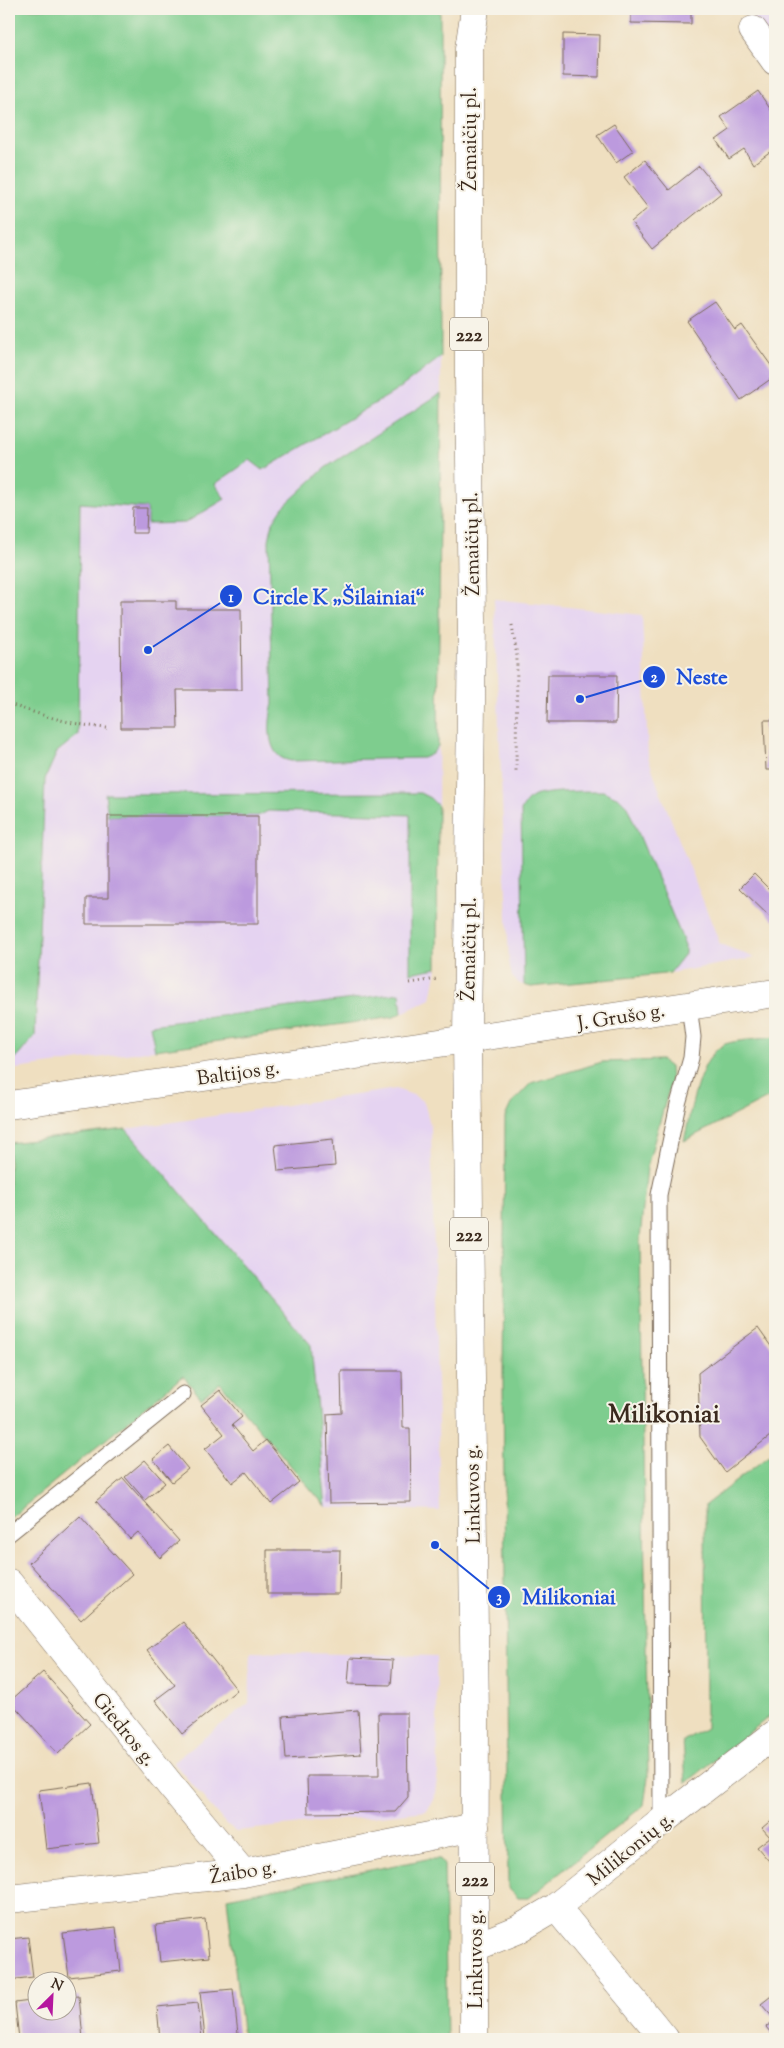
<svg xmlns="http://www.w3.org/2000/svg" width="784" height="2048" viewBox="0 0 784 2048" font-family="'Sorts Mill Goudy',serif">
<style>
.built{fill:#e5d3f1}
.green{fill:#7ecd8e;stroke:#5c7c56}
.building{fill:#bc9ade}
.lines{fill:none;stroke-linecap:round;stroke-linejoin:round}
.lane-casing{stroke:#7a6957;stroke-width:17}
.street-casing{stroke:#7a6957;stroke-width:29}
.secondary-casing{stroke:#7a6957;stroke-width:29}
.primary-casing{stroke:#7a6957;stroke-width:29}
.path{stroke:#7a6957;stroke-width:3;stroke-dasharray:1 4;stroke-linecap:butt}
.lane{stroke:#fff;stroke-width:15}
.street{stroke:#fff;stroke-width:28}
.secondary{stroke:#fff;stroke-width:28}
.primary{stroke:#fff;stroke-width:28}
.labels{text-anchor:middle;stroke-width:4;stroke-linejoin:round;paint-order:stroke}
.shield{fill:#f7f3e8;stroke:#73665b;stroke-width:1}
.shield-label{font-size:19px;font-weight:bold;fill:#3b2a1e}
.street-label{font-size:20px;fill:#3b2a1e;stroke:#f7f3e8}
.district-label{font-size:25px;font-weight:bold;fill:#3b2a1e;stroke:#f7f3e8}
.leader{fill:none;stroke:#1d4ed8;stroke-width:2}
.callout-dot{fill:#1d4ed8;stroke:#f7f3e8;stroke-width:2}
.mark-label{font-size:15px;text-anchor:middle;font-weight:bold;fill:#fff}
.callout-label{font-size:21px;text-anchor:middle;font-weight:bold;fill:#1d4ed8;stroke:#f7f3e8;stroke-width:4;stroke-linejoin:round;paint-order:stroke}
</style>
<rect width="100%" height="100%" fill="#f7f3e8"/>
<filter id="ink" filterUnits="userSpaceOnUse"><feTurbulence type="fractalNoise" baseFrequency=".02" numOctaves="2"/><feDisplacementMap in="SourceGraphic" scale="10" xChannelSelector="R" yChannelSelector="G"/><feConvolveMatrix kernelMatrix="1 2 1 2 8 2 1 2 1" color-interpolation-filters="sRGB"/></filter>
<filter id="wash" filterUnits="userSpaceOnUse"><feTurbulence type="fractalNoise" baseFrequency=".0096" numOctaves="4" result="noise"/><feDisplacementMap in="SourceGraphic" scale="20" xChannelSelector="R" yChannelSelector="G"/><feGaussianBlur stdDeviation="1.12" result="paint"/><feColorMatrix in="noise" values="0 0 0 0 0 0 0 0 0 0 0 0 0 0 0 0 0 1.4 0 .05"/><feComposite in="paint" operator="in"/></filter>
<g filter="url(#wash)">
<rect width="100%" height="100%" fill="#efdfc0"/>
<path class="built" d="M746 9H775V48Z
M441 357 437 968 431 999 394 1017 9 1070V1062L18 1056 35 1036 45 779 57 752 78 735 80 503 147 508V524L225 499 215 484 250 459 263 470 396 391Z
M494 599 642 615 648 757 659 789 720 944 755 958 664 974 531 987 520 984 512 977 509 962 504 850Z
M396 1089 413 1095 424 1102 431 1128 440 1511 326 1507 311 1345 126 1129Z
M251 1652 436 1656 438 1772 434 1800 426 1811 236 1831 225 1823 173 1762 249 1703Z"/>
<path class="green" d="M9 9H440L441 357 396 391 263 470 250 460 215 484 225 499 185 523 147 524V508L80 503 78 735 57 752 45 779 35 1036 18 1056 9 1062Z
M441 393 438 746 432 754 423 758 291 761C286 760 280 758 277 754 267 742 269 719 273 704L269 540 273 522 283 507 325 468Z
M603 791 619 798 627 806 685 945V954L670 973 664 974 531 987 524 985 521 811C524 805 527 799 534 796 549 791 586 791 603 791Z
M420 793 430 798 438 806 437 968 410 973V815L268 811 258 816H108L105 794Z
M400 993 402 1013 394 1017 155 1050 150 1025Z
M775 1037V1094L684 1141C691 1113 697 1058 725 1044 736 1040 763 1039 775 1037Z
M661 1060 670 1067 671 1082 647 1167 640 1239 648 1777 644 1805 529 1898H518L508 1888 503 1381 505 1117 511 1104 531 1083 602 1062Z
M126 1129 311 1345 326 1507 220 1383 201 1398 183 1376 9 1519V1143Z
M775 1451V1712L686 1783 683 1741 706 1728 705 1505Z
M427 1859H440L444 1864 447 2039H243L227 1898Z"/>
<g id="blocks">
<path class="building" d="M631 9H691V24L631 23Z
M563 34 600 35 599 77 563 76Z
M758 91 775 116V148L753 164 744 149 729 159 716 140 730 130 721 117Z
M614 124 633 151 616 163 597 135Z
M645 160 669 190 699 166 721 193 652 249 631 222 648 208 624 177Z
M715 302 735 330 742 325 775 371V376L741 400 687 321Z
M133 508H147L146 533H132Z
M120 601H176V609H241L242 690H177L178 728H121Z
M548 675H617L616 723H547Z
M764 720H775V770H766Z
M108 816H258V924H86V898H108Z
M754 874 775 895V922L740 888Z
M333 1139 335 1166 278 1171 275 1145Z
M773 1185H775V1238L773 1235Z
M758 1328 775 1352V1432L725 1472 700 1437 698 1373Z
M341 1371H402L403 1428H410L411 1502 329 1503 327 1414 342 1413Z
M220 1390 242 1417 232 1425 253 1451 266 1440 299 1482 271 1504 246 1472 232 1483 205 1449 224 1434 201 1405Z
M169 1446 188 1469 172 1482 153 1459Z
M145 1460 165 1483 145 1500 125 1477Z
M123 1478 179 1541 160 1558 138 1532 130 1539 96 1501Z
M80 1516 132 1574 81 1620 29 1563Z
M267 1550H340L339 1594H267Z
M183 1622 237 1690 182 1734 155 1700 175 1685 147 1650Z
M350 1658 393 1660 391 1685 348 1684Z
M43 1672 90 1724 58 1754 10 1701Z
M358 1710 361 1754 286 1759 283 1716Z
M378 1713H407L408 1797 395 1812 308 1813 307 1776H379Z
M92 1783 99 1843 46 1849 39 1790Z
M775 1817V1868L757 1847 770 1837 762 1828Z
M205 1919 209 1957 160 1962 156 1925Z
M116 1927 121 1971 69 1977 63 1933Z
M28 1937 33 1977 9 1980V1939Z
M233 1989 238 2034 205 2038 200 1992Z
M775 1993V2038L766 2027 775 2020 761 2004Z
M79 1996 83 2039H19L15 2003 38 2000V2010H68V1997Z
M198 2003 202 2038 160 2039 157 2007Z"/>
</g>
</g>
<g filter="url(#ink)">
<use href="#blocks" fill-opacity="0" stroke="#7a6957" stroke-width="1"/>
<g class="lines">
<g class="lane-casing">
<path id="lane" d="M9 1534 183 1394
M661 1822 659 1195 678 1104 691 1058 693 1037 689 1005"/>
</g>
<g class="street-casing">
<path id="street" d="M753 30 775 61
M9 1583 171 1786 243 1873
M9 1899 243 1873 475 1827
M556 1907 665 2039
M475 1947 517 1930 556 1907 661 1822 775 1734"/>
</g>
<g class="secondary-casing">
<path id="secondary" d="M9 1105 467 1039 775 993"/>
</g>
<g class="primary-casing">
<path id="primary" d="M474 2039 475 1718 467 1039 472 620 469 377V49L475 9"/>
</g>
<path class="path" d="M512 625 517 656 516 772
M9 704C41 715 72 725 107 728
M410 983 437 979"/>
<use href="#lane" class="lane"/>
<use href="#street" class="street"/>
<use href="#secondary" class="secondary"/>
<use href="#primary" class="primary"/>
</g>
</g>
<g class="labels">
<g class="shield">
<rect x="450" y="317.5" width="38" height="33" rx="4"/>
<rect x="450" y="1217.5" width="38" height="33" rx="4"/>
<rect x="456" y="1862.5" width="38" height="33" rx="4"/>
</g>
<g class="shield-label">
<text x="469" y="341">222</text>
<text x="469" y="1241">222</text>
<text x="475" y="1886">222</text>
</g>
<g class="street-label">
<text transform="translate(469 139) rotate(-90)" y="7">Žemaičių pl.</text>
<text transform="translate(471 544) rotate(-91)" y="7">Žemaičių pl.</text>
<text transform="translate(468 949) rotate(-89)" y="7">Žemaičių pl.</text>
<text transform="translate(621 1016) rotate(-9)" y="7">J. Grušo g.</text>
<text transform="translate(238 1072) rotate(-8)" y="7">Baltijos g.</text>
<text transform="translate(472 1494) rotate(-91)" y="7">Linkuvos g.</text>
<text transform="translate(125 1729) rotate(51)" y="7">Giedros g.</text>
<text transform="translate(630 1848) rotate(-39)" y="7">Milikonių g.</text>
<text transform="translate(243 1871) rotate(-9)" y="7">Žaibo g.</text>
<text transform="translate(475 1959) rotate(-90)" y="7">Linkuvos g.</text>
</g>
<g class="district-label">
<text x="664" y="1422">Milikoniai</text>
</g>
</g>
<path class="leader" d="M148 650L231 596M580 699L654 677M435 1545L499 1597"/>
<g class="callout-dot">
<circle cx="148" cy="650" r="5"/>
<circle cx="580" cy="699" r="5"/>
<circle cx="435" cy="1545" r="5"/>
<circle cx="231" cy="596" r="12"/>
<circle cx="654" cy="677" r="12"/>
<circle cx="499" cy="1597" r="12"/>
</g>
<g class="mark-label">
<text x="231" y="602">1</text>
<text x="654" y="682">2</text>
<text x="499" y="1602">3</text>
</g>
<g class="callout-label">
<text x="339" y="604">Circle K „Šilainiai“</text>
<text x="702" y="684">Neste</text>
<text x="569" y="1604">Milikoniai</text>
</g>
<rect width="784" height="2048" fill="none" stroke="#f7f3e8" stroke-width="30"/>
<g transform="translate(52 1996) rotate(24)"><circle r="24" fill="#f7f3e8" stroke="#aca397"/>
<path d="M0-4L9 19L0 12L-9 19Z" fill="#b5179e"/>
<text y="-8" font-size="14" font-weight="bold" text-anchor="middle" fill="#3b2a1e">N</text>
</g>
</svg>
